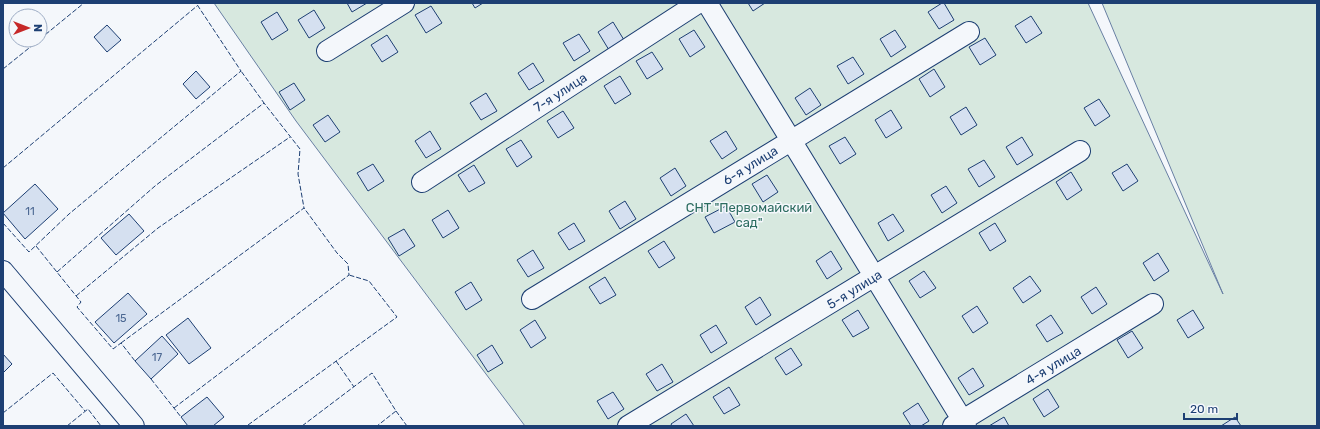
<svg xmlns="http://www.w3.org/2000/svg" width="1320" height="429" viewBox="0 0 1320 429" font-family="Rubik,sans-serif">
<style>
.green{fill:#d7e8df;stroke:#687fa3}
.building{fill:#d5e0f0;stroke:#1d3f73}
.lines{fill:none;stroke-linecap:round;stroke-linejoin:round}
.minor-casing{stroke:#1d3f73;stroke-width:22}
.minor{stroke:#f4f7fb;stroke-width:20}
.fence{stroke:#1d3f73;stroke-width:1;stroke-dasharray:5 2;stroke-linecap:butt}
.labels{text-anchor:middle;stroke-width:3;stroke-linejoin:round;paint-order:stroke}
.number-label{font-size:11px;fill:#4b6792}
.street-label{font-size:13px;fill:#1d3f73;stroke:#f4f7fb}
.park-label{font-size:13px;fill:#2c6c60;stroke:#f4f7fb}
</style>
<rect width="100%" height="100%" fill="#f4f7fb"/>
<path class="green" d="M214 3H1088L1223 294 1102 3H1317V426H525L296 121Z"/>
<path class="building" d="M347 3H367L352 12Z
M472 3H483L475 8Z
M748 3H765L753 11Z
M942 3H944L954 20 939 29 928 12Z
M431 6 442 23 426 33 415 15Z
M314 10 325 28 309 38 298 20Z
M277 12 288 30 272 40 261 22Z
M1031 16 1042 33 1026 43 1015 26Z
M613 22 624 40 609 50 598 32Z
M107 25 121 40 107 52 94 37Z
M694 30 705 47 690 57 679 39Z
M895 30 906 47 891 57 880 39Z
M579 34 590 51 574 61 563 43Z
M387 35 398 52 382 62 371 45Z
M985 38 996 55 980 65 969 47Z
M652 52 663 69 647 79 636 61Z
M853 57 864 74 848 84 837 66Z
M533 63 544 81 529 90 518 73Z
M934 69 945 87 930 97 919 79Z
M196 71 210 87 196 99 183 84Z
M620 76 631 94 615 104 604 86Z
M294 83 305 100 290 110 279 92Z
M810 88 821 105 806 115 795 98Z
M486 93 497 111 481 120 470 103Z
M1099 99 1110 116 1095 126 1084 108Z
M966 107 977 125 961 135 950 117Z
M891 110 902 128 886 138 875 120Z
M563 111 574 128 558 138 547 121Z
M328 115 340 132 325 142 313 125Z
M430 131 441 149 426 158 415 141Z
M726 131 737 149 722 159 710 141Z
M845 137 856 154 840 164 829 146Z
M1022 137 1033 155 1017 165 1006 147Z
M521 140 532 157 517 167 506 149Z
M984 160 995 177 979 187 968 169Z
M373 164 384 181 368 191 357 173Z
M1127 164 1138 181 1123 191 1112 173Z
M474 165 485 183 469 192 458 175Z
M675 168 686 186 671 196 660 178Z
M1071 172 1082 190 1067 200 1056 182Z
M767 175 778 192 763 202 752 184Z
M35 184 58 209 25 239 3 213Z
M946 186 957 203 942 213 931 195Z
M625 201 636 219 620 229 609 211Z
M726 206 735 222 714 233 705 217Z
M448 210 459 228 443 238 432 220Z
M129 214 144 231 116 255 101 238Z
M893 214 904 231 888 241 878 223Z
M574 223 585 241 569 250 558 233Z
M995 223 1006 241 990 251 979 233Z
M404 229 415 246 399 256 388 238Z
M664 241 675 258 659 268 648 251Z
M533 250 544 268 528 277 517 260Z
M831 251 842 269 827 279 816 261Z
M1158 253 1169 271 1154 281 1143 263Z
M924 271 936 288 920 298 909 281Z
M1030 276 1041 291 1023 303 1013 288Z
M605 277 616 295 600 304 589 287Z
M471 282 482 300 466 310 455 292Z
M1096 287 1107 304 1092 314 1081 297Z
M128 293 147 314 114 343 95 322Z
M760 297 771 315 756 325 745 307Z
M977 306 988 323 973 333 962 316Z
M858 310 869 328 853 337 842 320Z
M1193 310 1204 328 1188 338 1177 320Z
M1051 315 1063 333 1047 342 1036 325Z
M188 318 211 348 189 364 166 335Z
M535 320 546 338 531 348 520 330Z
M716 325 727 343 711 353 700 335Z
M1132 331 1143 348 1128 358 1117 340Z
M162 336 178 354 151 379 135 361Z
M492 345 503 363 488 372 477 355Z
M791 348 802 365 786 375 775 358Z
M3 354 12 364 3 373Z
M662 364 673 382 657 391 646 374Z
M973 368 984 386 969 395 958 378Z
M729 387 740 405 724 414 713 397Z
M1048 389 1059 407 1044 417 1033 399Z
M613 392 624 409 608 419 597 401Z
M207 397 224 417 213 426H188L181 417Z
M918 403 929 421 921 426H911L903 413Z
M686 414 694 426H672L671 424Z
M1004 417 1009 426H989Z
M1235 417 1241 426H1221Z"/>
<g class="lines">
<g class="minor-casing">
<path id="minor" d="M707 3 966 426
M327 51 404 3
M422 182 698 3
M3 271 134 426
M532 299 969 32
M628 426 1080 151
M953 426 1153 304"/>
</g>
<use href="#minor" class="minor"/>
<path class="fence" d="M40 39 84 3
M3 69 39 40
M3 168 197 6
M3 223 29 252 69 214 241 71 196 3
M36 246 81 302 77 307 113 349 121 343 135 361
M57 272 155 186 264 103 241 71
M76 296 158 228 290 137
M121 343 304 208 298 174 300 149 264 103
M336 361 354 387
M151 379 181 417
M174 408 349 275 348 264 337 253 304 208
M396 411 407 426
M3 413 53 373 85 411
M248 425 397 317 369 281 349 275
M67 426 88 409 101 426
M302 426 372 373 396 411 377 426"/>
</g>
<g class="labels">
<g class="number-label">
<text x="30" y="215">11</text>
<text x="121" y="322">15</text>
<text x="157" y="361">17</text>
</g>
<g class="street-label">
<text transform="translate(560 92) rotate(-33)" y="5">7-я улица</text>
<text transform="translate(750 165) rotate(-32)" y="5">6-я улица</text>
<text transform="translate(854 289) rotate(-32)" y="5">5-я улица</text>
<text transform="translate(1053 365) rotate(-31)" y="5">4-я улица</text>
</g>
<g class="park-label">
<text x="749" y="212">СНТ "Первомайский<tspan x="749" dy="15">сад"</tspan></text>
</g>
</g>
<rect width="1320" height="429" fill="none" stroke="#1d3f73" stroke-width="8"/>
<g transform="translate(28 28) rotate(90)"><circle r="19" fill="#f4f7fb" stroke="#9eadc5"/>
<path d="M0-3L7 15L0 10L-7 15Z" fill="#c62828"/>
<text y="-6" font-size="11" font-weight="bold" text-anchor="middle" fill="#1d3f73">N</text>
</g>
<path d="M1184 413v6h53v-6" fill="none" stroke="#1d3f73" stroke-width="2"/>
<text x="1190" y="413" font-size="12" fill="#1d3f73" stroke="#f4f7fb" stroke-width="3" paint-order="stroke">20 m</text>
</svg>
